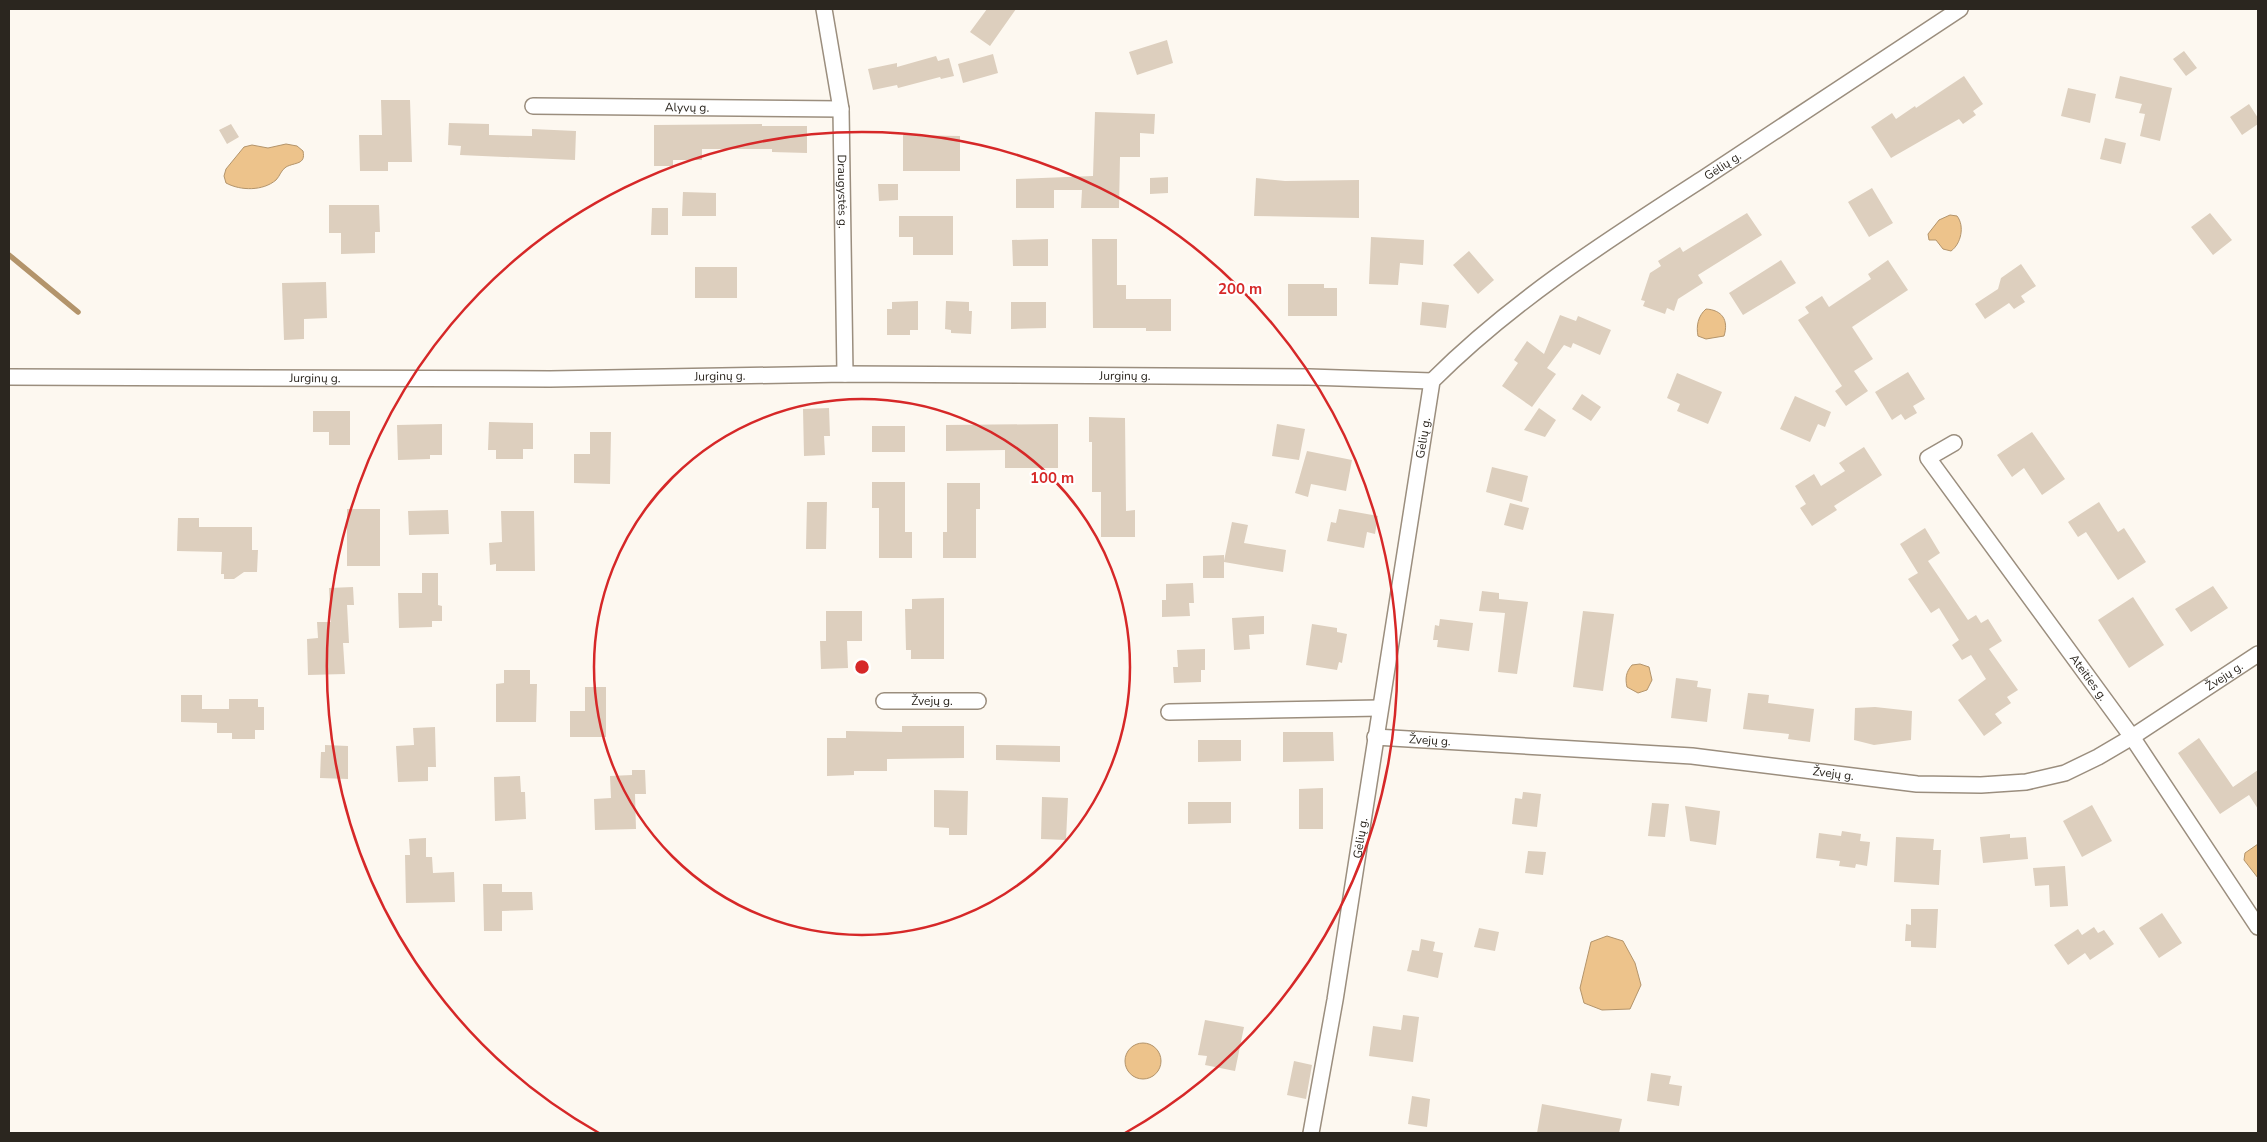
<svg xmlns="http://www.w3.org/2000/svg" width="2267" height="1142" viewBox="0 0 2267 1142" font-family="'Nunito Sans',sans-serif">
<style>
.water{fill:#edc38b;stroke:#b3946b}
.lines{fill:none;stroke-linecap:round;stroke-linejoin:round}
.stream{stroke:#b3946b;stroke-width:5.5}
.building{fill:#ddcfbe}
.street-casing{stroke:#9b8e7e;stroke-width:18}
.street{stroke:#fff;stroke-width:15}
.ring{fill:none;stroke:#d62828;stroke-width:2.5}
.labels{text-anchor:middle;stroke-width:4.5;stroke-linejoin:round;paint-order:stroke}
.street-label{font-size:12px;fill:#2b261f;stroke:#fff}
.centre{fill:#d62828;stroke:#fff;stroke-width:2.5}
.ring-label{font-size:15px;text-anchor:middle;font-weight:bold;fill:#d62828;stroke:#fff;stroke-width:4.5;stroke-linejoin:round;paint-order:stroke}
</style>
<rect width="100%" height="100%" fill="#fdf8f0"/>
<path class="water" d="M286 144 297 146 303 151C306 165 295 162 286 167 281 170 280 176 276 180 263 191 241 191 226 183L224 176 226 169 244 147 252 145 268 148Z
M1950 215 1957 216C1965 226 1961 244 1951 251L1943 249 1936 240H1929L1928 234 1939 220Z
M1706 309C1722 310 1729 320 1724 336L1706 339 1698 336C1696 326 1698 316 1706 309Z
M1640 664 1649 667 1652 680 1647 690 1638 693 1627 687C1625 678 1626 672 1632 665Z
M2258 844V878L2244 860 2245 853Z
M1607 936 1623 941 1635 963 1641 985 1630 1009 1602 1010 1584 1003 1580 988 1591 942Z
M1125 1061a18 18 0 1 1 36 0a18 18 0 1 1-36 0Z"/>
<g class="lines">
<path class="stream" d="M9 255 78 312"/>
</g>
<path class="building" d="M987 9H1016L990 46 970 32Z
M1167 40 1173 63 1137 75 1129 52Z
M2184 51 2197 68 2186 76 2173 59Z
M993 54 998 73 963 83 958 64Z
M936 56 938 61 949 58 954 76 941 79 940 77 898 88 897 85 873 90 868 69 897 63V67Z
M1964 76 1983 104 1973 111 1976 115 1963 124 1959 119 1891 158 1871 127 1892 113 1896 119 1915 106 1916 108Z
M2120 76 2172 88 2160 141 2140 136 2145 114 2139 113 2142 104 2115 98Z
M2068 88 2096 94 2090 123 2061 116Z
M381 100H410L412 162H388V171H360L359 135H382Z
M2249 104 2258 118V124L2242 135 2230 117Z
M1095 112 1155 114 1154 134 1140 133V157H1120L1119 208H1081L1082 190H1054V208H1016V179L1093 176Z
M449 123 489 124V135L532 136V129L576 131 575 160 460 155 461 146 448 145Z
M231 124 239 137 227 144 219 130Z
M762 124V126H807V153L772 152V149H702V160H673V166H654V125Z
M903 135 960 136V171H903Z
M2105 138 2126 143 2121 164 2100 159Z
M1168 177V193L1150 194V178Z
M1256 178 1285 181 1359 180V218L1254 216Z
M878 184H898V200L879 201Z
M1872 188 1893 223 1869 237 1848 202Z
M683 192 716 193V216H682Z
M329 205H379L380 232H375V253L341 254V233H329Z
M652 208H668V235H651Z
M1747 213 1762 235 1698 275 1703 283 1678 299 1674 311 1667 308 1665 314 1643 306 1645 301 1641 300 1650 273 1661 266 1658 261 1680 247 1683 252Z
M2210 213 2232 240 2213 255 2191 227Z
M899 216H953V255H913V237H899Z
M1371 237 1424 240 1423 265 1400 263 1398 285 1369 284Z
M1048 239V266H1013L1012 240Z
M1092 239H1117V285H1126V299H1171V331H1146V328H1093Z
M1469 251 1494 280 1478 294 1453 265Z
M1781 260 1796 283 1743 315 1729 293Z
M1888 260 1908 290 1852 327 1873 359 1854 371 1868 391 1846 406 1835 391 1842 386 1798 320 1809 313 1805 307 1822 296 1829 307 1871 279 1868 274Z
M2021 264 2036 286 2021 296 2025 302 2014 309 2009 303 1985 319 1975 304 1998 289 2001 278Z
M695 267H737V298H695Z
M326 282 327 318 304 319V339L284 340 282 283Z
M1288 284H1324V288H1337V316H1288Z
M918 301V330H910V335H887V309H892V302Z
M946 301 969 302V311H972L971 334 951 333V330L945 329Z
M1011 302H1046V328L1011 329Z
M1422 302 1449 305 1446 328 1420 325Z
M1560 315 1576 321 1578 316 1611 330 1600 355 1573 343 1571 348 1564 345 1547 368 1556 374 1532 407 1502 386 1518 363 1514 360 1527 341 1544 354Z
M1908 372 1925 399 1913 406 1917 413 1905 420 1901 414 1892 420 1875 392Z
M1677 373 1722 392 1708 424 1677 411 1680 404 1667 398Z
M1582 394 1601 407 1591 421 1572 409Z
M1795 396 1831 412 1825 427 1818 424 1810 442 1780 429Z
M829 408 830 436H824L825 455 804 456 803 409Z
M1539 408 1556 420 1545 437 1524 430Z
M313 411H350V445H329V432H313Z
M1089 417 1125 418 1126 511 1135 510V537H1101V492H1092V442H1089Z
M489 422 533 423V449H523V459H496V450H488Z
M442 424V455H430V459L398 460 397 425Z
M1058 424V468H1005V450L946 451V425Z
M1277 424 1305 429 1299 460 1272 456Z
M872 426H905V452H872Z
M590 432H611L610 484 574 483V454H590Z
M2032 432 2065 479 2042 495 2024 468 2012 477 1997 455Z
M1864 447 1882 475 1834 506 1837 510 1812 526 1800 508 1806 504 1795 486 1814 474 1821 486 1845 471 1839 463Z
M1307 451 1352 460 1346 491 1311 484 1308 497 1295 493Z
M1492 467 1528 476 1522 502 1486 492Z
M872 482H905V532H912V558H879V508H872Z
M947 483H980V509H976V558H943V532H947Z
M807 502H827L826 549H806Z
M2099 502 2118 532 2124 528 2146 562 2118 580 2086 532 2078 537 2068 522Z
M1510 503 1529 508 1523 530 1504 525Z
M347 509H380V566H347Z
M1339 509 1378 516 1375 534 1367 532 1364 548 1327 541 1331 522 1336 523Z
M448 510 449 534 409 535 408 511Z
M501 511H534L535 571H496V564L490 565 489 543 502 542Z
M178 518H199V527H252V550H258L257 572H244L234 579H224V574H221L222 552 177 551Z
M1232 522 1248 525 1244 543 1286 550 1283 572 1224 562V578H1203V556L1224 555V561Z
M1925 528 1940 553 1928 561 1968 620 1976 615 1981 623 1988 619 2002 641 1989 649 2018 690 2007 697 2011 703 1995 714 2002 723 1984 736 1958 700 1986 679 1971 655 1962 660 1952 645 1959 640 1939 608 1931 613 1908 579 1918 573 1900 544Z
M422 573H438V605L442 606V621H432V627L399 628 398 593H422Z
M1193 583 1194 603H1189L1190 616 1162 617V600H1166V584Z
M2213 586 2228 608 2191 632 2175 609Z
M353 587 354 605H347L349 643H343L345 674 308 675 307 639 318 638 317 622H331L329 588Z
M1482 591 1499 593V599L1528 602 1517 674 1498 672 1505 613 1479 611Z
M2133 597 2164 645 2129 668 2098 620Z
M944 598V659H911V650H906L905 609H912V599Z
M826 611H862V641H847L848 668 821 669 820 641H826Z
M1583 611 1614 614 1603 691 1573 687Z
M1264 616V634L1249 635 1250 649 1234 650 1232 618Z
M1440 619 1473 623 1469 651 1437 647 1438 640H1433L1435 625 1439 626Z
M1312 624 1337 628V632L1347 634 1342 663 1339 662 1337 670 1306 665Z
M1205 649V670H1201V682L1174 683 1173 667H1178L1177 650Z
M504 670H530V684H537L536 722H496V684L504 683Z
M1676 678 1698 681 1697 687 1711 689 1707 722 1671 718Z
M585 687H606V737H570V711H585Z
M1748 693 1769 695 1768 703 1814 709 1810 742 1788 739 1789 734 1743 729Z
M181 695H202V709H229V699H258V707H264V730H255V739H232V733H217V723L181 722Z
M1875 707 1912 711 1911 740 1874 745 1854 740 1855 708Z
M902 726H964V758L887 759V771H854V775L827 776V738H846V731L902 732Z
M435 727 436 767H428V781L398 782 396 746 414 745 413 728Z
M1283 732H1333L1334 761 1283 762Z
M2199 738 2233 787 2258 770V809L2249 795 2220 814 2178 753Z
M1198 740H1241V761L1198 762Z
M325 745 348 746V779L320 778 321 752H325Z
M996 745 1060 746V762L996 760Z
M632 770H645L646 794H635L636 829 595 830 594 799 611 798 610 776 632 775Z
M520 776 521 792H525L526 819 495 821 494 777Z
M1323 788V829H1299V789Z
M934 790 968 791 967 835H949V828L934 827Z
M1523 792 1541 794 1537 827 1512 824 1515 798 1522 799Z
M1042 797 1068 798 1066 840 1041 839Z
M1188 802H1231V823L1188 824Z
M1652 803 1669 804 1665 837 1648 836Z
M2092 805 2112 841 2082 857 2063 821Z
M1685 806 1720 811 1716 845 1690 841Z
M1842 831 1861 834 1860 841 1870 842 1867 866 1856 864 1855 868 1839 866 1840 861 1816 858 1819 833 1841 836Z
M2010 834V838L2026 837 2028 859 1983 863 1980 837Z
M1896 837 1934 839 1933 850H1941L1939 885 1894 882Z
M426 838V857H432L433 873 454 872 455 902 406 903 405 855H410L409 839Z
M1528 851 1546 852 1543 875 1525 873Z
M2065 866 2068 906 2050 907 2049 885 2035 886 2033 868Z
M483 884H502V892H532L533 910 502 911V931H484Z
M1911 909H1938L1936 948 1911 947V941H1905L1906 924 1911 925Z
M2162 913 2182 943 2159 958 2139 928Z
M2094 927 2098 933 2104 930 2114 944 2090 960 2085 953 2068 965 2054 945 2078 929 2082 935Z
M1479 928 1499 932 1495 951 1474 947Z
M1421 939 1435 942 1433 951 1443 953 1438 978 1407 971 1412 950 1419 951Z
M1403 1015 1419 1017 1413 1062 1369 1056 1373 1026 1401 1030Z
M1205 1020 1244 1027 1235 1071 1205 1065 1207 1056 1198 1055Z
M1294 1061 1312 1065 1306 1099 1287 1095Z
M1651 1073 1671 1076 1669 1084 1682 1086 1679 1106 1647 1101Z
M1412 1096 1430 1099 1427 1127 1408 1124Z
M1542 1104 1622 1119 1619 1133H1537Z"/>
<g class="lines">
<g class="street-casing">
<g id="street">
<path id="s1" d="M824 9 841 109 845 374"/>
<path id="s2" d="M533 106 841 109"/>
<path id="s3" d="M9 377 550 379 845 374 1309 377 1432 381"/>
<path id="s4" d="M1954 443 1928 458 2132 737 2258 927"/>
<path id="s5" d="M884 701H978"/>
<path d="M1169 712 1380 708"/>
<path id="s6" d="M1375 737 1692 756 1917 784 1981 785 2026 782 2065 773 2098 757 2132 737 2258 654"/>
<path id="s7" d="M1311 1133 1335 1000 1432 381C1513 300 1608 240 1704 178 1790 122 1874 65 1960 9"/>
</g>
</g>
<use href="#street" class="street"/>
</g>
<g class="ring">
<circle cx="862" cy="667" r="268"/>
<path d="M599 1133A535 535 0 1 1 1125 1133"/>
</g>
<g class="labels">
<g class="street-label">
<text dy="4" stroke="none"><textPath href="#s2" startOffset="154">Alyvų g.</textPath></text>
<text dy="4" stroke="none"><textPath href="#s7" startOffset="1124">Gėlių g.</textPath></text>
<text dy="4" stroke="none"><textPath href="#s1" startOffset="184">Draugystės g.</textPath></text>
<text dy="4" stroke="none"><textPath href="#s3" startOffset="711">Jurginų g.</textPath></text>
<text dy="4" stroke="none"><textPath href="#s3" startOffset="1116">Jurginų g.</textPath></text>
<text dy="4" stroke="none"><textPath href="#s3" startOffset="306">Jurginų g.</textPath></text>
<text dy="4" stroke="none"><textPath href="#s7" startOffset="704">Gėlių g.</textPath></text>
<text dy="4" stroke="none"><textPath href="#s6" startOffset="880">Žvejų g.</textPath></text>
<text dy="4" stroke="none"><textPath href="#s4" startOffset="302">Ateities g.</textPath></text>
<text dy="4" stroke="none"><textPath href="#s5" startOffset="48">Žvejų g.</textPath></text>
<text dy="4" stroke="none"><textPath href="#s6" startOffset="55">Žvejų g.</textPath></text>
<text dy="4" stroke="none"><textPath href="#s6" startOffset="460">Žvejų g.</textPath></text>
<text dy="4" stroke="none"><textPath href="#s7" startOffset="299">Gėlių g.</textPath></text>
</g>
</g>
<circle cx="862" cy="667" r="8" class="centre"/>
<g class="ring-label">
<text x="1240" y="294">200 m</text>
<text x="1052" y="483">100 m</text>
</g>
<rect width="2267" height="1142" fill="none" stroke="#2b261f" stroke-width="20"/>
</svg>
